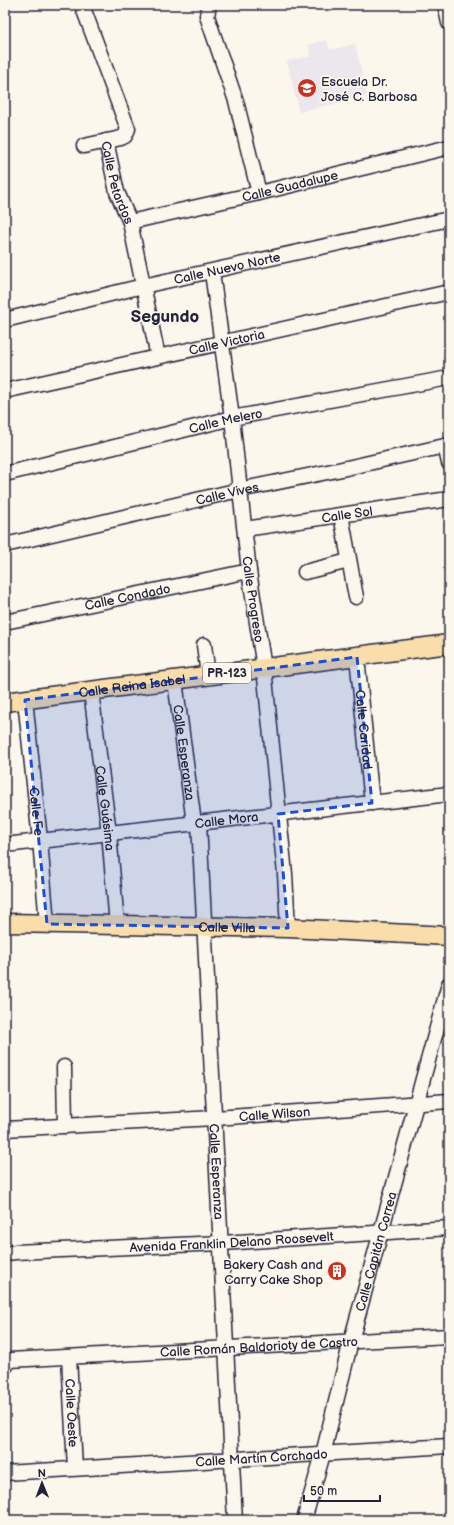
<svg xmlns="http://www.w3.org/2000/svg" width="454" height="1525" viewBox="0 0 454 1525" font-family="'Balsamiq Sans',sans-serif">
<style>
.built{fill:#ece6ed}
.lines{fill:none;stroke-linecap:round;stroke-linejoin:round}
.minor-casing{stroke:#22223b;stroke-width:17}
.major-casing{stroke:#22223b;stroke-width:21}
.minor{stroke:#fbf7ec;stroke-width:14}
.major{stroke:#f9deab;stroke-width:18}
.marked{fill:#1d4ed8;fill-opacity:0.2;stroke:#1d4ed8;stroke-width:3;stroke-dasharray:8 5;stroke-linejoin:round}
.labels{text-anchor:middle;stroke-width:3.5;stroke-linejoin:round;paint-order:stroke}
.shield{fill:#fbf7ec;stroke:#636270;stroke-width:1}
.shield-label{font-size:12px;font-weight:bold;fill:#22223b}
.poi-label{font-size:13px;fill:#22223b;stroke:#fbf7ec;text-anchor:start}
.street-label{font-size:13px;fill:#22223b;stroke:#fbf7ec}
.district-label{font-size:17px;font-weight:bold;fill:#22223b;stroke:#fbf7ec}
</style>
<rect width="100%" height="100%" fill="#fbf7ec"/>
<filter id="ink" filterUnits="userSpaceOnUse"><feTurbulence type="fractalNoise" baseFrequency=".025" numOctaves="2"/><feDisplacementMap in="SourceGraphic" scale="8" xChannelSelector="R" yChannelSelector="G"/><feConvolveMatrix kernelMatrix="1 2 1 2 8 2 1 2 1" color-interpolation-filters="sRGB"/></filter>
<g filter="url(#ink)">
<path class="built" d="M327 40 330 50 355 44 367 96 299 112 287 61 311 56 308 45Z"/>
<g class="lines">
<g class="minor-casing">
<g id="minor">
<path d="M82 5 128 129 125 136 121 138 84 146"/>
<path d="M209 5 207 16 236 101 259 193"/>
<path d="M445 5 449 23"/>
<path id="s1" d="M106 141 117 192 130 222 158 357"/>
<path id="s2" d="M130 222 259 193 449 147"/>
<path id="s3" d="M212 272 232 418 249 571 264 668 285 874 288 928"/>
<path id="s4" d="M5 320 143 286 449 219"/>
<path id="s5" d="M5 391 449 292"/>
<path d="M445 446 449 463"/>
<path id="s6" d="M5 474 232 418 449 378"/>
<path d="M341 515 356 597"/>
<path id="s7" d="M245 529 449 499"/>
<path id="s8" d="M5 545 239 490 342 469 449 445"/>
<path d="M305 572 349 561"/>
<path id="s9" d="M5 622 249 571"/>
<path d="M204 645 208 675"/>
<path id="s10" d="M357 657 372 803"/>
<path id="s11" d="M175 681 194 823"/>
<path id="s12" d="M91 691 109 833 117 925"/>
<path id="s13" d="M25 700 40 840 47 924"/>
<path id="s14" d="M199 823 235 1520"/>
<path id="s15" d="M5 845 449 794"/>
<path d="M64 1067 65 1126"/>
<path id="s16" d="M5 1129 215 1118 449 1101"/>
<path id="s17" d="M5 1254 15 1252 222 1243 449 1228"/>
<path id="s18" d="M69 1357 75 1468"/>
<path id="s19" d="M5 1367 10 1360 449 1336"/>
<path id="s20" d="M5 1473 449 1446"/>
<path id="s21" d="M304 1520 323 1454 351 1341 449 984"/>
</g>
</g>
<g class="major-casing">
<g id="major">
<path id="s22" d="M5 702 449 644"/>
<path id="s23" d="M5 923 288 928 449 936"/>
</g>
</g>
<use href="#minor" class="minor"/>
<use href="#major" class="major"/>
</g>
</g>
<path class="marked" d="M357 657 372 803 278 814 288 928 47 924 25 700Z"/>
<defs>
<g id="school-disc" transform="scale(1)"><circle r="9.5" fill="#c8321e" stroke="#fbf7ec"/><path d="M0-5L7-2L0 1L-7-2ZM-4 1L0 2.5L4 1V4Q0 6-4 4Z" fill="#fff"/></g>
<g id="building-disc" transform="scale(1)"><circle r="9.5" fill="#c8321e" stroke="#fbf7ec"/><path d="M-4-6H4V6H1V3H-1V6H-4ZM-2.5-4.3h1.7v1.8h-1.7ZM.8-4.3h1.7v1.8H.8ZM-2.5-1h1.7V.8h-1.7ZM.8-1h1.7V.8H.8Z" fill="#fff"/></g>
</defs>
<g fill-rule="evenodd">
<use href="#school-disc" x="307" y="88"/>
<use href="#building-disc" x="337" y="1271"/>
</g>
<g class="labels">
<rect class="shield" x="203" y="663" width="48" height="20" rx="3"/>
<g class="shield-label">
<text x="227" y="677">PR-123</text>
</g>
<g class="poi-label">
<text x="321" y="86">Escuela Dr.<tspan x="321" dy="15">José C. Barbosa</tspan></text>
<text x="323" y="1269" text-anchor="end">Bakery Cash and<tspan x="323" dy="15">Carry Cake Shop</tspan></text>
</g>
<g class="street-label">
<text dy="5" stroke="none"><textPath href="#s1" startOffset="43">Calle Petardos</textPath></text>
<text dy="5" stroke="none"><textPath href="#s2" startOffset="164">Calle Guadalupe</textPath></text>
<text dy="5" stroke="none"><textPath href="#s4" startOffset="228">Calle Nuevo Norte</textPath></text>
<text dy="5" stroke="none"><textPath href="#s5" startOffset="227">Calle Victoria</textPath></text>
<text dy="5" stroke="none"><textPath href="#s6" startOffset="227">Calle Melero</textPath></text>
<text dy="5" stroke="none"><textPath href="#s8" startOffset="228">Calle Vives</textPath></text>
<text dy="5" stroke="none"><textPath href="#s7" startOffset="103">Calle Sol</textPath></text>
<text dy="5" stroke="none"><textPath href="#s9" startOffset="125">Calle Condado</textPath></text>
<text dy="5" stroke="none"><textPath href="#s3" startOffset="330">Calle Progreso</textPath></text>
<text dy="5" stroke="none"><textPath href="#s22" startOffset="128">Calle Reina Isabel</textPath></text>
<text dy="5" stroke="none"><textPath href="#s10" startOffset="73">Calle Caridad</textPath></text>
<text dy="5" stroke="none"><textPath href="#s11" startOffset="72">Calle Esperanza</textPath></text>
<text dy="5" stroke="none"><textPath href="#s12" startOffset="118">Calle Guásima</textPath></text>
<text dy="5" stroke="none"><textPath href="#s13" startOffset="112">Calle Fe</textPath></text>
<text dy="5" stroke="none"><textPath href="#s15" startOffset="223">Calle Mora</textPath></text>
<text dy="5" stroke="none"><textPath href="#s23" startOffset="222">Calle Villa</textPath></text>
<text dy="5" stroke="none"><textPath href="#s16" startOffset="270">Calle Wilson</textPath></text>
<text dy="5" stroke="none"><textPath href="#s14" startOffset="349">Calle Esperanza</textPath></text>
<text dy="5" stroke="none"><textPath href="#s17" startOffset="227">Avenida Franklin Delano Roosevelt</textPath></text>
<text dy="5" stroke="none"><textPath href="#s21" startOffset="278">Calle Capitán Correa</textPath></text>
<text dy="5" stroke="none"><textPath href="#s19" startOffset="258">Calle Román Baldorioty de Castro</textPath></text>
<text dy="5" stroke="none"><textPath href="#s18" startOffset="56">Calle Oeste</textPath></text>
<text dy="5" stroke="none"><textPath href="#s20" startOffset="257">Calle Martín Corchado</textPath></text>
</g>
<g class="district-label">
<text x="165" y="322">Segundo</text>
</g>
</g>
<rect width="454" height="1525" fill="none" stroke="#fbf7ec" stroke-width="20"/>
<rect x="10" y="10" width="434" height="1505" fill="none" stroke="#22223b" stroke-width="1.5" filter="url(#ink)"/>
<g transform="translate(42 1483) rotate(359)" stroke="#fbf7ec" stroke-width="3" paint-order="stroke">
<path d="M0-3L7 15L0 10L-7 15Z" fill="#22223b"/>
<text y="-6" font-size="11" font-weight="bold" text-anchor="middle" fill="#22223b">N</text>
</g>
<path d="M304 1495v6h76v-6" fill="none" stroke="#22223b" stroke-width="2"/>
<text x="310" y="1495" font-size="12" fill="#22223b" stroke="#fbf7ec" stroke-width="3" paint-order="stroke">50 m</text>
</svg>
